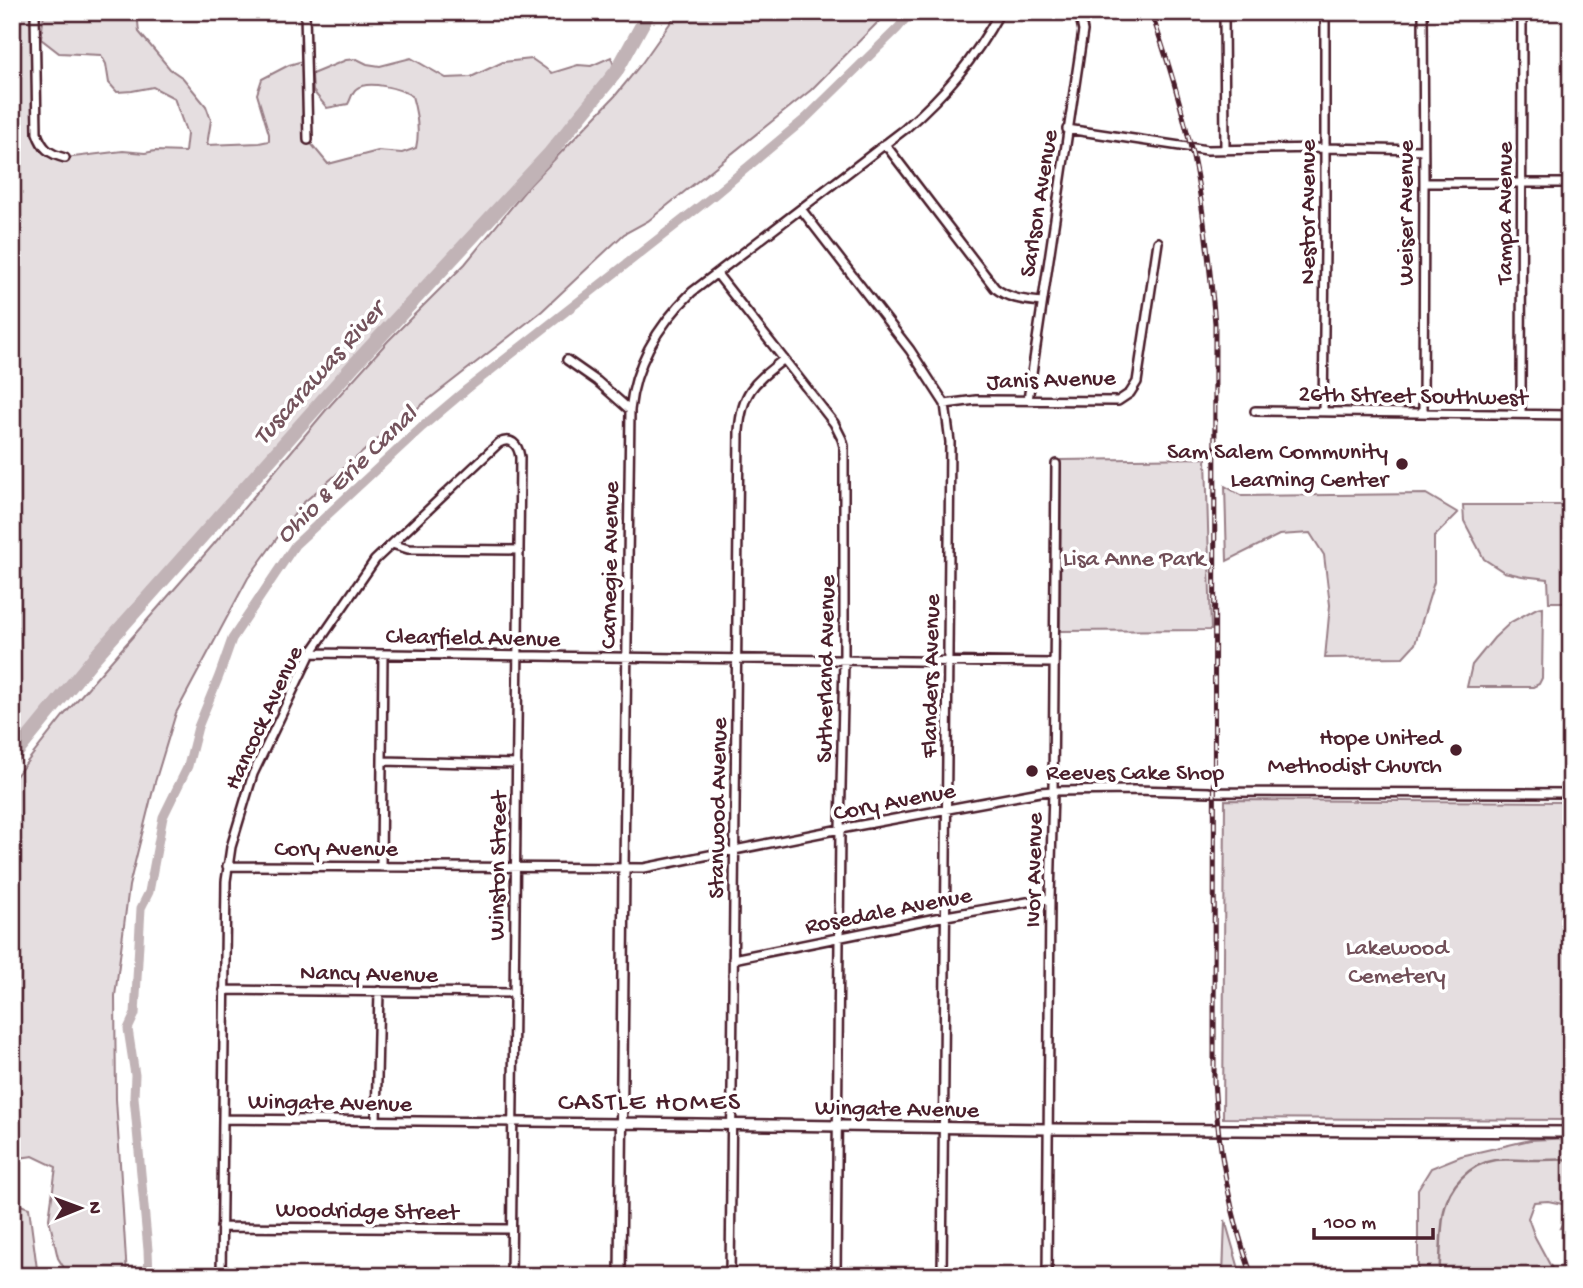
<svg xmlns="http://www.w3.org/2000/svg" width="1583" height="1288" viewBox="0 0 1583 1288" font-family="'Gochi Hand',sans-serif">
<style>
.green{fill:#e5dee0;stroke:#987e86;stroke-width:2}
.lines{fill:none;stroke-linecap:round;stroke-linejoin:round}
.stream{stroke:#91787e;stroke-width:2.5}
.canal{stroke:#c1b3b6;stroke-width:9}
.river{stroke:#c1b3b6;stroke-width:14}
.minor-casing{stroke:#4a1f2b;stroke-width:12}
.tertiary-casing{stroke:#4a1f2b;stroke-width:14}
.minor{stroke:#fff;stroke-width:7}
.tertiary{stroke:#fff;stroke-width:9}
.rail-casing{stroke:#4a1f2b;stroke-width:5}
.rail{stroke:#fff;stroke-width:2.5;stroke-dasharray:8;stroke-linecap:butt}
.poi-dot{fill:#4a1f2b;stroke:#fff;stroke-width:2.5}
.labels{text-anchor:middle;stroke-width:7;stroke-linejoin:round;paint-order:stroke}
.street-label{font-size:24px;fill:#4a1f2b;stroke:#fff}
.poi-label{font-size:24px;fill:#4a1f2b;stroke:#fff;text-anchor:end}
.park-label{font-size:24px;fill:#714f58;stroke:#fff}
.water-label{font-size:26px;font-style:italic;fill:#74535c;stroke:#fff}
.neighbourhood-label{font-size:26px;letter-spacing:2px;fill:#4a1f2b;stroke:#fff}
</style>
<rect width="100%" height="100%" fill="#fff"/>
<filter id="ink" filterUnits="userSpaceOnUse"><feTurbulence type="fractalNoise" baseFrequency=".0143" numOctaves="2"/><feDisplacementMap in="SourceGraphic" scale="14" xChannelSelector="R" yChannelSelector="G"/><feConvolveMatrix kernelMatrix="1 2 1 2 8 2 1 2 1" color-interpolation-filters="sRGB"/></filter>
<g filter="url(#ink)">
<path class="green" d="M12 12H35L40 141 65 158 123 151 145 153 155 151 185 152 187 134 174 98 153 87 132 91 117 92 109 83 106 64 101 55 59 53 41 39 44 12C54 12 62 15 72 12H137L139 32 170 69 183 78 206 106 211 120 207 145 259 143 269 141V134L257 94 262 79 289 65 306 60 308 140 328 164 378 151 402 153 416 148C420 131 417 113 412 96 401 89 368 79 356 89 352 92 351 99 348 104L327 108 313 91 312 74 346 60 357 59 367 64 380 66 411 58 446 78 471 77 503 62 532 59 552 73 578 65 591 66 611 57 616 72 353 366 93 659 12 758Z
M678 12H888L811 90 648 221 624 234 542 311 378 439 302 504 248 578 176 713 155 782 129 886 115 996 116 1099 127 1276H69L58 1258 49 1219 56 1167 33 1156 19 1158 12 1185V781L64 715 213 545 326 410 388 341 465 264 528 187 615 96 642 63Z
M1206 458 1211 630 1060 631 1061 460Z
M1225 486 1242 496 1426 494 1458 513 1434 537V582L1415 644 1403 657 1325 658 1330 605 1324 555 1310 533 1279 535 1227 561Z
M1463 505H1571V602H1549L1548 579 1522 576 1504 572 1484 559 1464 521Z
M1543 607 1542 678 1539 684 1533 687H1467L1472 665 1494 638 1511 622 1537 608Z
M1225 800 1571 802V1120L1223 1118Z
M1571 1138V1227L1560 1228 1570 1208 1567 1205 1548 1201 1534 1202 1528 1218 1535 1237 1556 1276H1418V1189L1431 1168 1461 1156 1530 1140Z
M12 1202 29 1208 37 1269 22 1276H12Z
M1225 1220 1241 1276H1223Z"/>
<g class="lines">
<path class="stream" d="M1439 1276C1441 1254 1440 1232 1444 1211 1449 1186 1469 1164 1495 1160 1505 1159 1517 1160 1527 1160 1542 1160 1556 1160 1571 1159"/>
<path class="canal" d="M149 1276 148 1250 134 1097 135 1075 128 1029 135 1014 141 908 149 892 163 817 188 766 198 727 219 676 232 639 295 545 422 427 467 389 713 196 806 118 898 28 911 12"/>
<path class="river" d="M12 758 93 659 353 366 550 153 616 72 649 12"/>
<g class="minor-casing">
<path id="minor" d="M35 12 37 133C42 148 49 154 65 158
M305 12 308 140
M1224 12 1225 150
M1423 12 1424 183 1423 413
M1067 129 1207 150 1325 148 1423 150
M885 144 995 288C1009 299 1024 300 1041 302
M1424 183H1571
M801 209 910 350 945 404 950 442 942 1276
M717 274 834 423 842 439 844 446V660L840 829 836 1276
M567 360 597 381 630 410
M1028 400 1083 31 1079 12
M945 404 976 400 1118 401 1130 393 1137 382 1158 242
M1255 411 1571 415
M1323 412 1325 248V12
M1521 414 1522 12
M392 544 408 549 519 550
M311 653 1054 663
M382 761 517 764
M227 866 644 868 840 829 1040 792 1053 791 1135 790 1210 792 1571 793
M381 867 383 654
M624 868 630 410C635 364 659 324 692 292L905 129C947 92 973 61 1000 12
M733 959 946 916 1050 898
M224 990 513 993
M223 1119 623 1123
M376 1121 379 991
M221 1227 511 1229
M221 1276 226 881 231 847 253 774 311 653 375 560 499 443C511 437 518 444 520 457L511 1276
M730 1276 739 431C742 391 754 383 784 359
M1047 1276 1050 898 1053 791 1056 464"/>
</g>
<g class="tertiary-casing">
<path id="tertiary" d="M623 1123 1049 1129 1571 1132
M620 1276 624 868"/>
</g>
<use href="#minor" class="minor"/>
<use href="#tertiary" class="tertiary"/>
<g class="rail-casing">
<path id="rail" d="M1151 12C1172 72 1190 132 1200 195 1207 237 1211 280 1215 323L1214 1081C1218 1148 1229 1212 1252 1276"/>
</g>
<use href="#rail" class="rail"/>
</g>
</g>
<g class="poi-dot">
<circle cx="1402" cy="464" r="7"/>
<circle cx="1456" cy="750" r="7"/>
<circle cx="1032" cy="771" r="7"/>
</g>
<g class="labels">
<g class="street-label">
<text transform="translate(1037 203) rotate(-81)" y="8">Sarlson Avenue</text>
<text transform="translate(1306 212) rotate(-90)" y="8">Nestor Avenue</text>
<text transform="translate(1404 213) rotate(-90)" y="8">Weiser Avenue</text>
<text transform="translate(1503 213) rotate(-90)" y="8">Tampa Avenue</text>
<text transform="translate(1051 378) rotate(-2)" y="8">Janis Avenue</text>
<text transform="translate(1413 394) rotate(1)" y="8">26th Street Southwest</text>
<text transform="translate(608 565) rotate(-89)" y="8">Carnegie Avenue</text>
<text transform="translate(473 636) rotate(1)" y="8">Clearfield Avenue</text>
<text transform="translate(824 669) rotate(-89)" y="8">Sutherland Avenue</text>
<text transform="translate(929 676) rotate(-89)" y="8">Flanders Avenue</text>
<text transform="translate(262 717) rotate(-65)" y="8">Hancock Avenue</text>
<text transform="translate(894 800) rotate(-11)" y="8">Cory Avenue</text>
<text transform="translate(716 808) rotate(-89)" y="8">Stanwood Avenue</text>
<text x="336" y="855">Cory Avenue</text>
<text transform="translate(496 866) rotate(-89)" y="8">Winston Street</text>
<text transform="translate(1032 870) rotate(-89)" y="8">Ivor Avenue</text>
<text transform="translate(888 909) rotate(-11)" y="8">Rosedale Avenue</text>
<text transform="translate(369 972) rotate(1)" y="8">Nancy Avenue</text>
<text transform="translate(330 1101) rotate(1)" y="8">Wingate Avenue</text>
<text transform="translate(897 1107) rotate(1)" y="8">Wingate Avenue</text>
<text transform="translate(367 1209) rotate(1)" y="8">Woodridge Street</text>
</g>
<g class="poi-label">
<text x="1388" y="458">Sam Salem Community<tspan x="1388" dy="28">Learning Center</tspan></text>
<text x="1442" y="744">Hope United<tspan x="1442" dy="28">Methodist Church</tspan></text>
<text x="1046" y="779" text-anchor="start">Reeves Cake Shop</text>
</g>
<g class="park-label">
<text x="1134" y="565">Lisa Anne Park</text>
<text x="1397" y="954">Lakewood<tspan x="1397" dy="28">Cemetery</tspan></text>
</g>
<g class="water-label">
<text transform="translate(317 372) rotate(-48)" y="9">Tuscarawas River</text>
<text transform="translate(345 473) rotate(-44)" y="9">Ohio &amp; Erie Canal</text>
</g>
<g class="neighbourhood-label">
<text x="650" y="1109">CASTLE HOMES</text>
</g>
</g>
<rect width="1583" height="1288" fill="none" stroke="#fff" stroke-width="42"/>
<rect x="21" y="21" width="1541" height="1246" fill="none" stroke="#4a1f2b" stroke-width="2.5" filter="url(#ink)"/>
<g transform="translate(80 1208) rotate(89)" stroke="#ffffff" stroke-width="5" paint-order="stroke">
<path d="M0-5L12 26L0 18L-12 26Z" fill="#4a1f2b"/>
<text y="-10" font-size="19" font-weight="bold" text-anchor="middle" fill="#4a1f2b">N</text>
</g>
<path d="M1314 1228v10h119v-10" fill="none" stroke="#4a1f2b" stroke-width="3.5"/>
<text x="1324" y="1228" font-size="21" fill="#4a1f2b" stroke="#ffffff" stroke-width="5" paint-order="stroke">100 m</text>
</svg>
